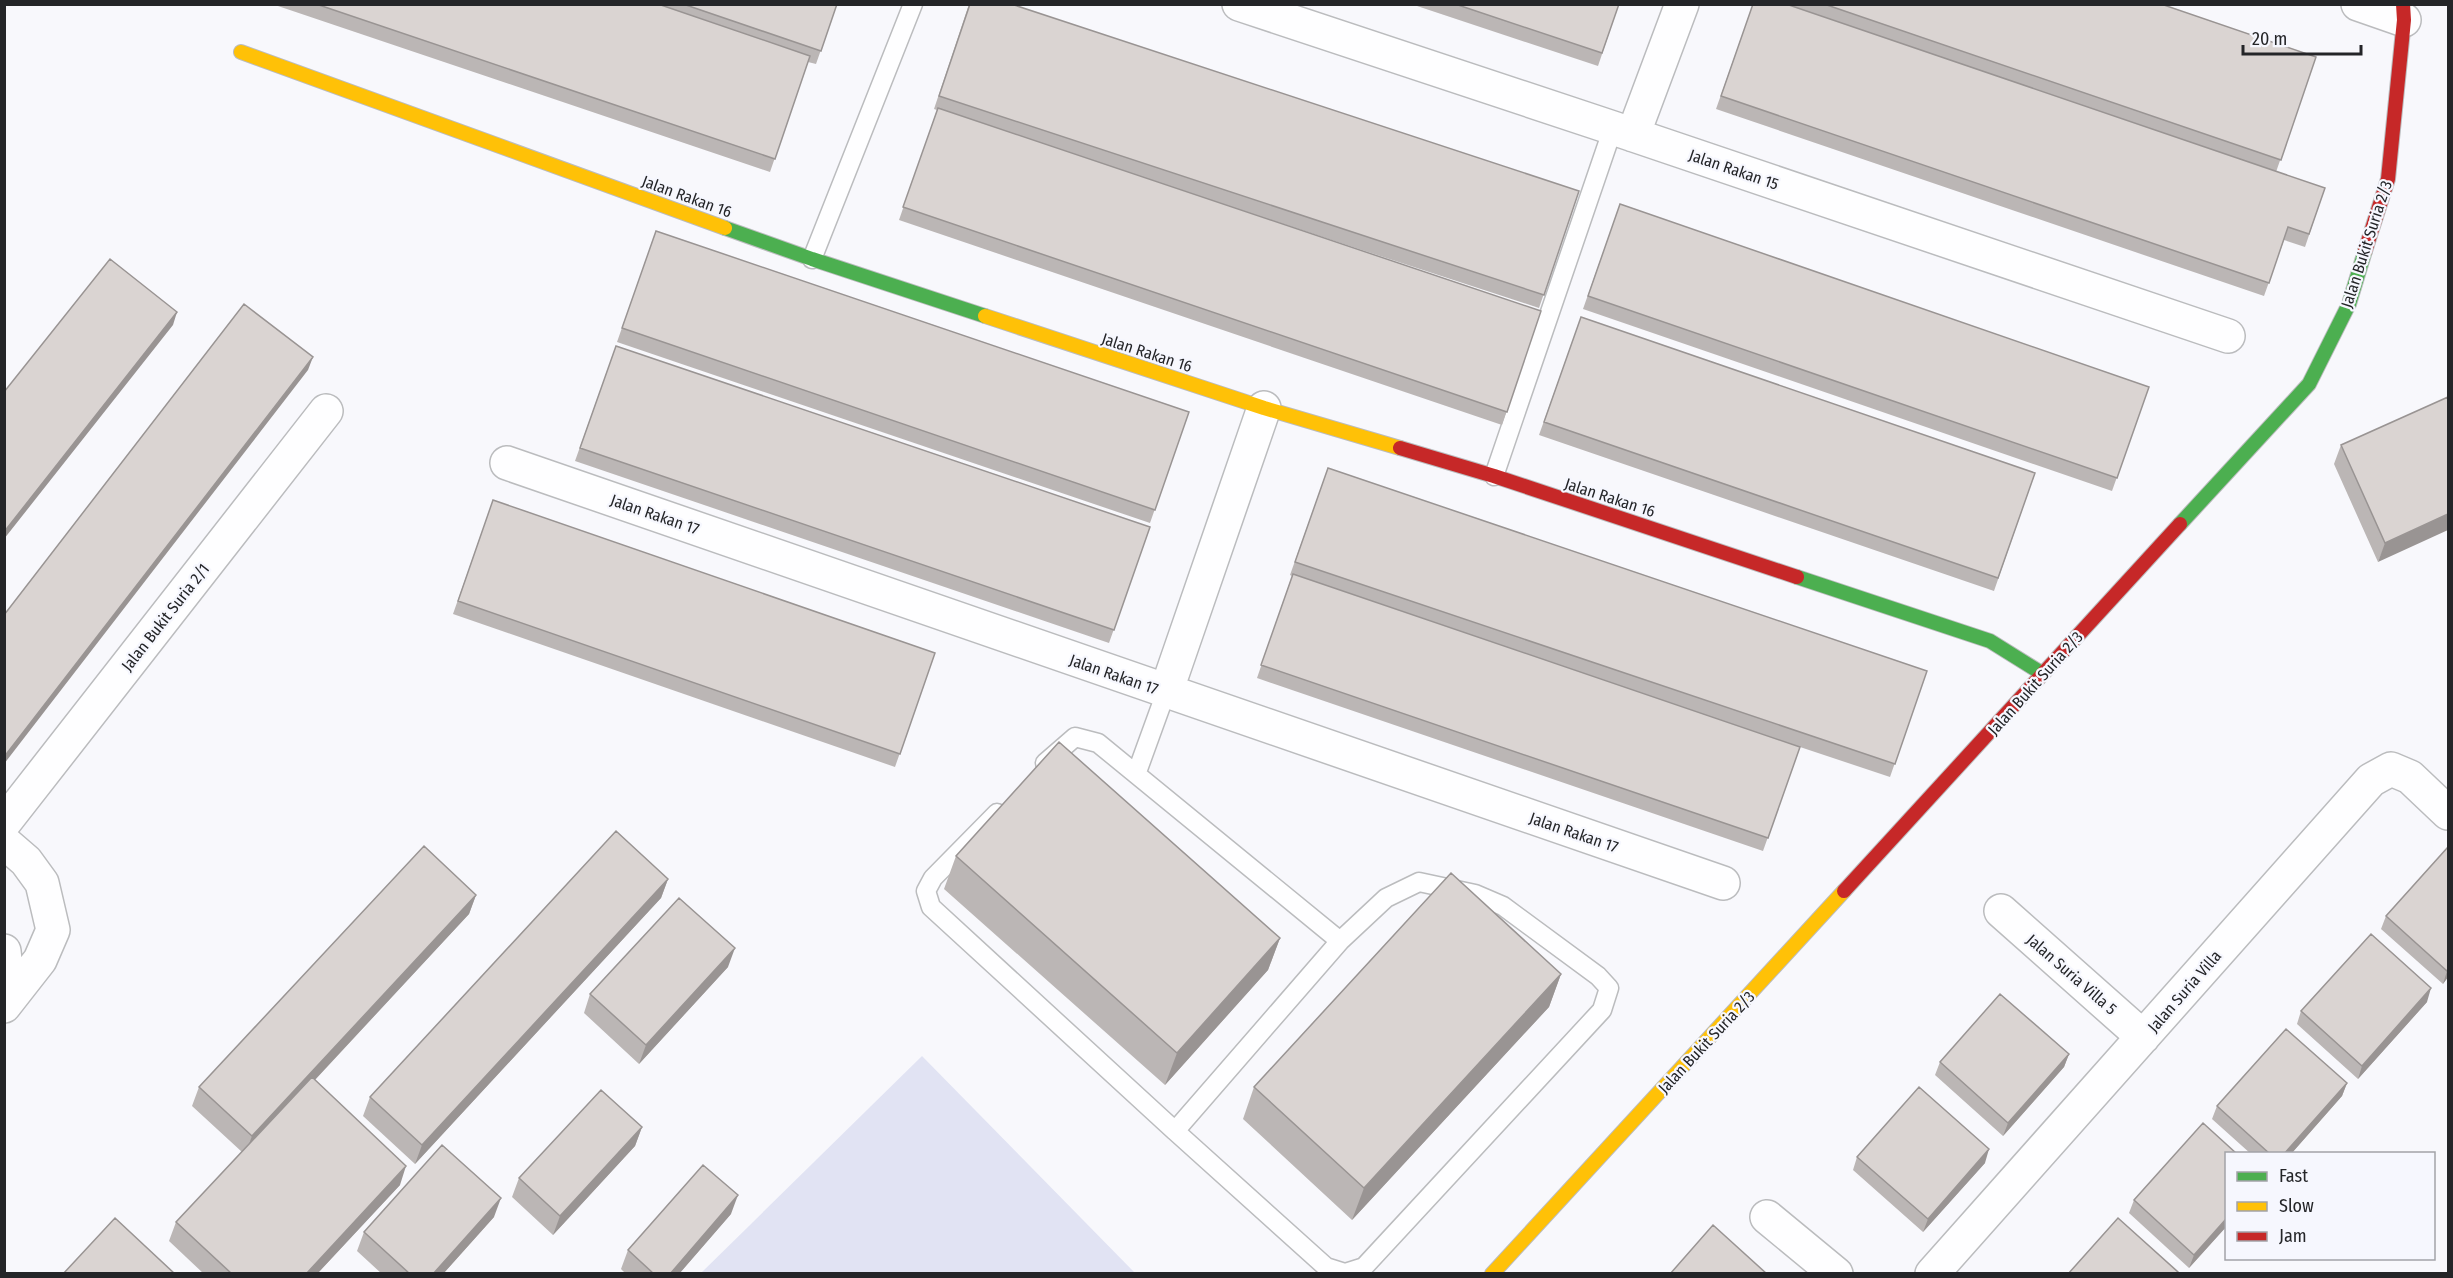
<svg xmlns="http://www.w3.org/2000/svg" width="2453" height="1278" viewBox="0 0 2453 1278" font-family="'Fira Sans Condensed',sans-serif">
<style>
.green{fill:#e1e3f3}
.lines{fill:none;stroke-linecap:round;stroke-linejoin:round}
.lane-casing{stroke:#bbbcbe;stroke-width:21}
.street-casing{stroke:#bbbcbe;stroke-width:36}
.fast-casing{stroke:#bbbcbe;stroke-width:16}
.slow-casing{stroke:#bbbcbe;stroke-width:16}
.jam-casing{stroke:#bbbcbe;stroke-width:16}
.lane{stroke:#fefeff;stroke-width:18}
.street{stroke:#fefeff;stroke-width:33}
.fast{stroke:#4caf50;stroke-width:14}
.slow{stroke:#ffc107;stroke-width:14}
.jam{stroke:#c62828;stroke-width:14}
.wall{fill:#bbb6b5}
.shaded-wall{fill:#999493}
.building{fill:#dad4d2;stroke:#999493;stroke-width:1.5}
.labels{text-anchor:middle;stroke-width:4.5;stroke-linejoin:round;paint-order:stroke}
.street-label{font-size:16px;fill:#242528;stroke:#f6f7fe}
</style>
<rect width="100%" height="100%" fill="#f8f8fc"/>
<path class="green" d="M922 1056 1135 1273H701Z"/>
<g class="lines">
<g class="lane-casing">
<path id="lane" d="M812 259 913 4
M1494 476 1613 128
M1045 763 1075 737 1098 743 1340 941
M1137 772 1166 692
M997 813 933 878 926 891 931 907 1175 1131 1340 941 1386 898 1419 882 1475 894 1503 906 1598 976 1609 988 1602 1010 1364 1267 1345 1273 1326 1267 1175 1131"/>
</g>
<g class="street-casing">
<path id="street" d="M1239 4 1613 128 2228 336
M2358 4 2404 20
M1633 135 1682 4
M507 463 1723 883
M1166 692 1264 408
M4 823 326 411
M4 842 26 861 42 883 53 930 40 960 4 1006
M2001 911 2143 1037
M4 951 9 999
M1767 1217 1836 1274
M1932 1274 2371 780 2391 769 2410 777 2448 813"/>
</g>
<g class="fast-casing">
<path id="fast" d="M725 228 812 259 985 316
M2180 524 2309 384 2349 304 2365 251
M1797 577 1990 641 2043 674"/>
</g>
<g class="slow-casing">
<path id="slow" d="M241 52 725 228
M985 316 1264 408 1400 448
M1492 1274 1844 891"/>
</g>
<g class="jam-casing">
<path id="jam" d="M2365 251 2388 179 2404 20 2403 4
M1400 448 1494 476 1797 577
M1844 891 2180 524"/>
</g>
<use href="#lane" class="lane"/>
<use href="#street" class="street"/>
<use href="#fast" class="fast"/>
<use href="#slow" class="slow"/>
<use href="#jam" class="jam"/>
</g>
<path class="wall" d="M272 4H837L816 64 808 62 770 172Z
M969 4 1579 191 1539 308 1246 212 1541 311 1502 425 899 220 937 110 934 109Z
M1411 4H1619L1598 66Z
M1753 4H2161L2316 57 2276 172 2325 188 2305 247 2284 240 2264 296 1716 109Z
M1620 204 2149 387 2112 491 1583 309Z
M656 231 1189 412 1150 523 617 342Z
M2448 299V338H2447Z
M1581 317 2035 473 1994 591 1539 435Z
M616 346 1150 527 1109 643 575 461Z
M2448 397 2378 562 2334 464 2341 445Z
M1328 468 1927 671 1890 777 1800 747 1763 851 1257 678 1292 576 1290 575Z
M493 500 935 653 895 767 453 614Z
M2448 847V977L2443 984 2381 929 2386 916Z
M956 856 1280 938 1268 970 1165 1085 944 889Z
M668 879 661 898 415 1164 363 1116 370 1097Z
M476 895 469 914 315 1080 400 1185 317 1274H204L169 1241 176 1222 242 1152 192 1106 199 1087Z
M728 967 639 1064 584 1013 590 994Z
M1561 974 1549 1007 1352 1220 1243 1119 1254 1087Z
M2427 1002 2358 1079 2297 1024 2301 1011Z
M2069 1054 2064 1067 2003 1136 1935 1075 1940 1062Z
M2347 1083 2342 1096 2291 1154H2251L2212 1119 2217 1106Z
M642 1127 635 1146 553 1235 512 1197 519 1178Z
M1857 1157 1985 1163 1923 1232 1853 1170Z
M2134 1200 2226 1227 2189 1268 2129 1213Z
M731 1214 679 1274H626L621 1269 628 1250Z
M494 1217 443 1274H382L357 1251 364 1232Z"/>
<path class="shaded-wall" d="M177 312 173 325 4 539V532Z
M313 357 308 370 4 764V757Z
M2448 514V530L2378 562 2385 543Z
M668 879 661 898 415 1164 422 1145Z
M476 895 469 914 245 1155 252 1136Z
M1280 938 1268 970 1165 1085 1177 1053Z
M735 948 728 967 639 1064 646 1045Z
M2448 969V977L2443 984 2447 971Z
M1561 974 1549 1007 1352 1220 1364 1188Z
M2431 988 2427 1002 2358 1079 2362 1066Z
M2069 1054 2064 1067 2003 1136 2008 1123Z
M2347 1083 2342 1096 2291 1154H2284Z
M642 1127 635 1146 553 1235 560 1216Z
M1989 1149 1985 1163 1923 1232 1928 1219Z
M406 1166 400 1185 317 1274H306Z
M738 1195 731 1214 679 1274H670Z
M501 1198 494 1217 443 1274H433Z
M2226 1219V1227L2189 1268 2194 1255Z"/>
<path class="building" d="M316 4H658L810 56 775 159Z
M683 4H837L821 51Z
M970 4H1011L1579 191 1544 295 939 96Z
M1455 4H1619L1602 53Z
M1753 4H1786L2325 188 2309 234 2288 227 2269 283 1721 96Z
M1824 4H2161L2316 57 2281 160Z
M938 108 1541 311 1507 412 903 207Z
M1620 204 2149 387 2117 478 1588 296Z
M656 231 1189 412 1155 510 622 328Z
M110 259 177 312 4 532V392Z
M244 304 313 357 4 757V615Z
M1581 317 2035 473 1998 578 1544 422Z
M616 346 1150 527 1114 630 580 448Z
M2448 397V514L2385 543 2341 445Z
M1328 468 1927 671 1895 764 1295 562Z
M493 500 935 653 900 754 458 601Z
M1293 574 1800 747 1768 838 1261 665Z
M1059 742 1280 938 1177 1053 956 856Z
M616 831 668 879 422 1145 370 1097Z
M424 846 476 895 252 1136 199 1087Z
M2448 847V969L2447 971 2386 916Z
M1451 873 1561 974 1364 1188 1254 1087Z
M679 898 735 948 646 1045 590 994Z
M2371 934 2431 988 2362 1066 2301 1011Z
M2000 994 2069 1054 2008 1123 1940 1062Z
M2286 1029 2347 1083 2284 1154H2270L2217 1106Z
M312 1077 406 1166 306 1274H232L176 1222Z
M1919 1087 1989 1149 1928 1219 1857 1157Z
M601 1090 642 1127 560 1216 519 1178Z
M2203 1123 2237 1154H2226V1219L2194 1255 2134 1200Z
M442 1145 501 1198 433 1274H410L364 1232Z
M703 1165 738 1195 670 1274H654L628 1250Z
M115 1218 175 1274H63Z
M2118 1218 2178 1272 2177 1274H2068Z
M1713 1225 1767 1274H1670Z"/>
<g class="labels">
<g class="street-label">
<text transform="translate(1734 169) rotate(19)" y="6">Jalan Rakan 15</text>
<text transform="translate(687 196) rotate(20)" y="6">Jalan Rakan 16</text>
<text transform="translate(2366 244) rotate(-72)" y="6">Jalan Bukit Suria 2/3</text>
<text transform="translate(1147 352) rotate(18)" y="6">Jalan Rakan 16</text>
<text transform="translate(1610 497) rotate(18)" y="6">Jalan Rakan 16</text>
<text transform="translate(655 514) rotate(19)" y="6">Jalan Rakan 17</text>
<text transform="translate(165 617) rotate(-52)" y="6">Jalan Bukit Suria 2/1</text>
<text transform="translate(1114 674) rotate(19)" y="6">Jalan Rakan 17</text>
<text transform="translate(2035 683) rotate(-48)" y="6">Jalan Bukit Suria 2/3</text>
<text transform="translate(1574 832) rotate(19)" y="6">Jalan Rakan 17</text>
<text transform="translate(2072 974) rotate(41)" y="6">Jalan Suria Villa 5</text>
<text transform="translate(2184 991) rotate(-49)" y="6">Jalan Suria Villa</text>
<text transform="translate(1706 1042) rotate(-47)" y="6">Jalan Bukit Suria 2/3</text>
</g>
</g>
<rect width="2453" height="1278" fill="none" stroke="#242528" stroke-width="12"/>
<rect x="2225" y="1152" width="210" height="108" fill="#f6f7fe" stroke="#a2a3a8" stroke-width="1.5"/>
<rect x="2237" y="1172" width="30" height="9" fill="#4caf50" stroke="#a2a3a8" stroke-width="1.5"/>
<text x="2279" y="1182" font-size="18" fill="#242528">Fast</text>
<rect x="2237" y="1202" width="30" height="9" fill="#ffc107" stroke="#a2a3a8" stroke-width="1.5"/>
<text x="2279" y="1212" font-size="18" fill="#242528">Slow</text>
<rect x="2237" y="1232" width="30" height="9" fill="#c62828" stroke="#a2a3a8" stroke-width="1.5"/>
<text x="2279" y="1242" font-size="18" fill="#242528">Jam</text>
<path d="M2243 45v9h118v-9" fill="none" stroke="#242528" stroke-width="3"/>
<text x="2252" y="45" font-size="18" fill="#242528" stroke="#f6f7fe" stroke-width="4.5" paint-order="stroke">20 m</text>
</svg>
